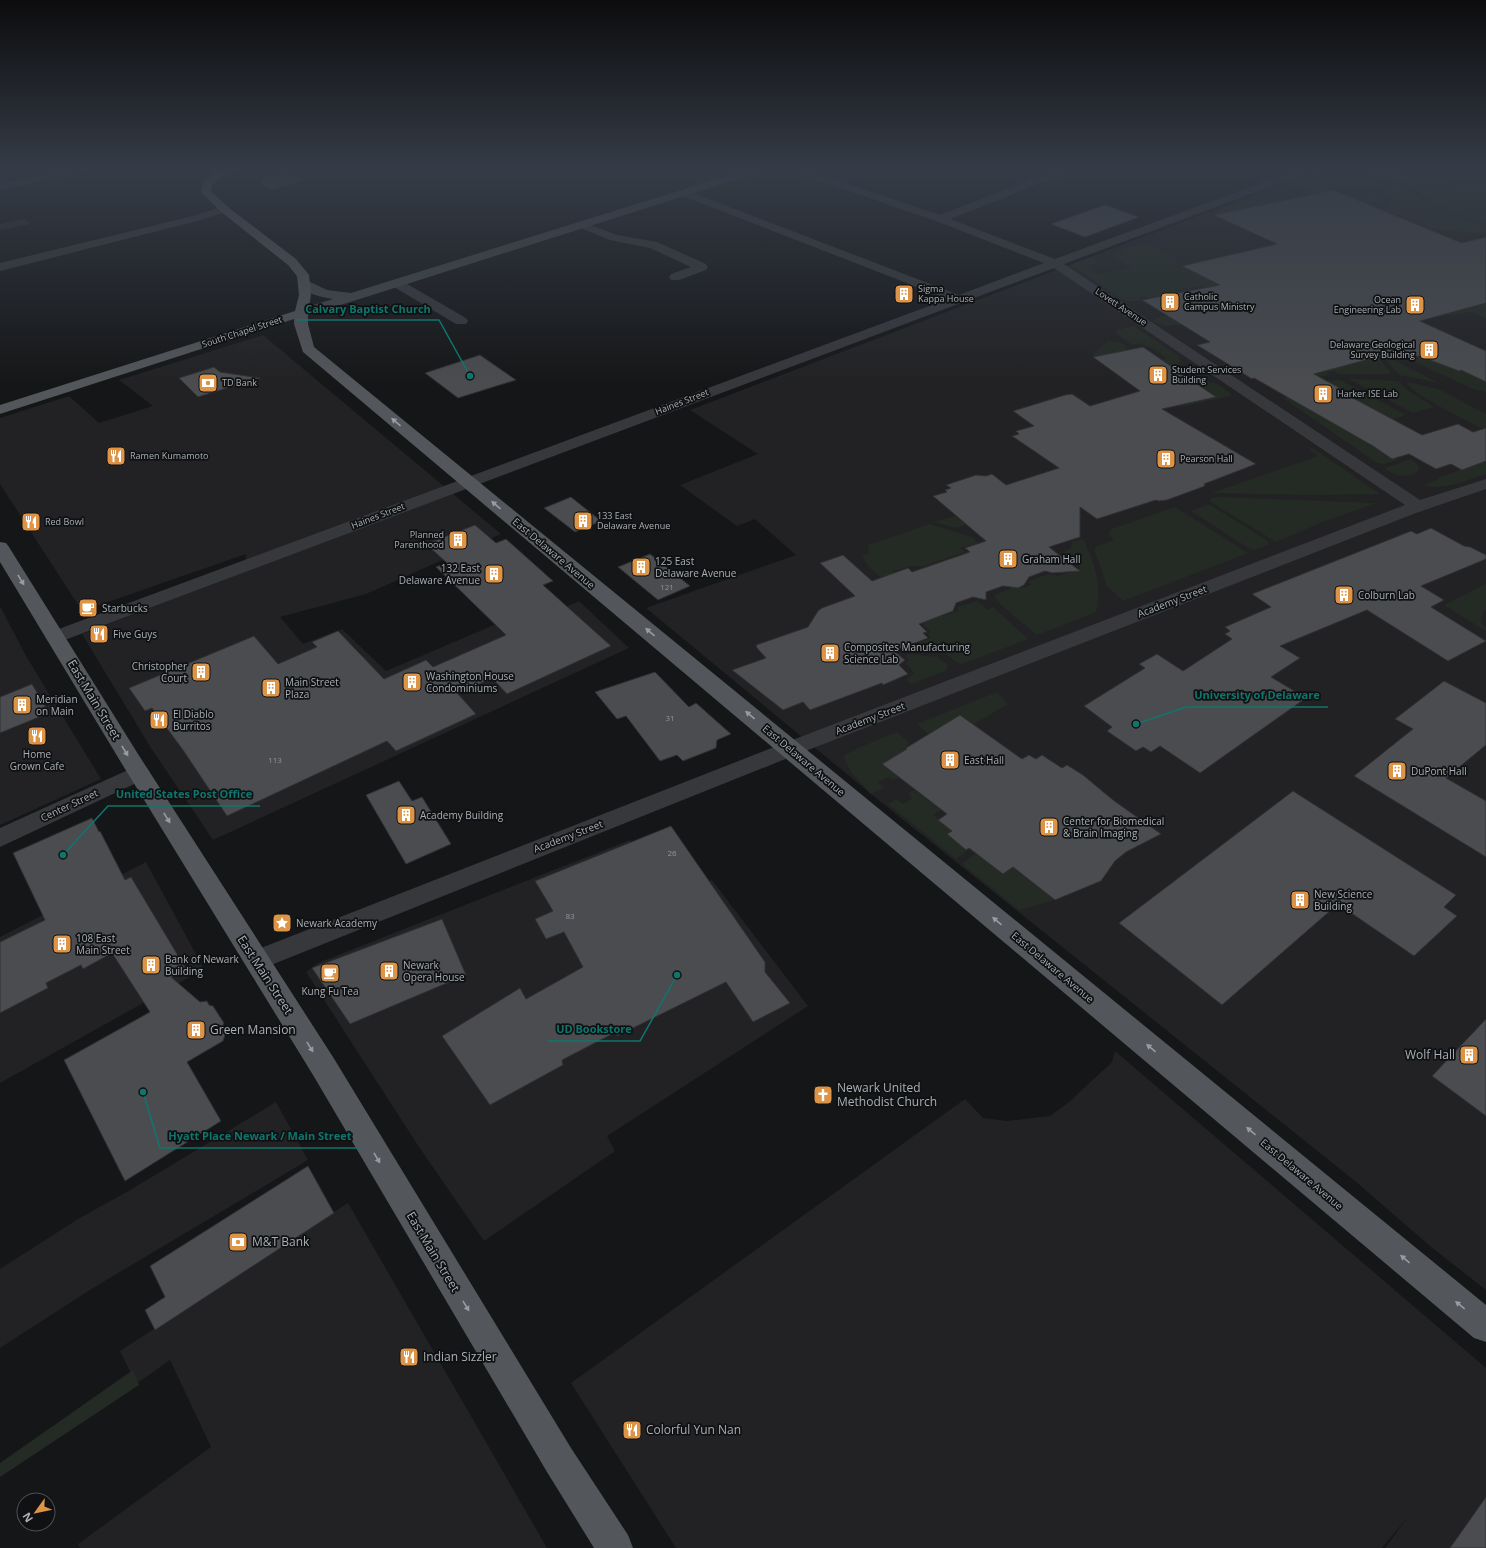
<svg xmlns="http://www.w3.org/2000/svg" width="1486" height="1548" viewBox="0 0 1486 1548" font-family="'Open Sans',sans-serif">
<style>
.built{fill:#222224}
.green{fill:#242b24}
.water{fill:#343e42}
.building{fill:#4a4c4f;stroke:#303033}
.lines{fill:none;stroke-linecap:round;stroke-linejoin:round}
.street{fill:#37383c;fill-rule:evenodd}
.secondary{fill:#45484b;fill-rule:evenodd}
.primary{fill:#53565a;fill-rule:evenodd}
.oneway{fill:#989da4}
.labels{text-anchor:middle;stroke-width:3.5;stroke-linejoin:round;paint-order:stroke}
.number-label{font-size:8px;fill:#91969c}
.far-poi-label{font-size:9px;fill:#a9afb6;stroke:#101112;text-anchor:start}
.far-street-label{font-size:9px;fill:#a9afb6;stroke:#101112}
.street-label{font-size:10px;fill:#a9afb6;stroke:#101112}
.poi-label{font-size:10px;fill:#a9afb6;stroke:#101112;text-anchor:start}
.near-street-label{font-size:12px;fill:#a9afb6;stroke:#101112}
.near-poi-label{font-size:12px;fill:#a9afb6;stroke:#101112;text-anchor:start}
.leader{fill:none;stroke:#0f766e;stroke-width:1.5}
.callout-dot{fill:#0f766e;stroke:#101112;stroke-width:1.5}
.callout-label{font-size:11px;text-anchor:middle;font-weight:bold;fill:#0f766e;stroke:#101112;stroke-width:3.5;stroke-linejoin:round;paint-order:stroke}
</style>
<rect width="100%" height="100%" fill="#151617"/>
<path class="built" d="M1310 169H1486V1290L1430 1246 1355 1181 871 794 646 608 796 555 755 519 737 526 680 485 758 454 690 410 1313 172Z
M263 335 501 534 366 594 280 617 303 644 342 629 386 671 508 619 519 627 579 601 629 648 213 840 151 748 82 634 245 572 246 554 82 611 0 484V418L69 396 99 423 153 406 119 380Z
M0 606 26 656 101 779 0 825Z
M630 840 665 898 712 880 808 1006 607 1136 615 1151 484 1241 419 1147 306 972 318 963Z
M146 862 204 969 0 1083V937Z
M1115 1051 1486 1368V1548H1385L1407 1518 1382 1548H676L571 1383 965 1099 983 1118 1007 1121 1050 1116 1069 1102 1112 1062Z
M276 1102 308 1160 93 1288 0 1348V1269L78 1219 132 1189Z
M348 1203 547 1548H80L78 1544 211 1447 170 1360 136 1384 120 1351Z"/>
<path class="green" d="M1351 169H1385L1413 180 1421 178 1420 177 1440 174 1444 175 1432 178 1446 183C1440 186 1421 186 1413 183L1414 181H1410L1409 184 1380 178Z
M1319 173 1329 177 1350 174 1377 183 1380 186 1363 188 1349 185 1306 196 1303 193 1311 194 1310 189 1299 187 1290 183Z
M1475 184 1486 187V225C1474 220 1422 201 1417 191L1421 190 1450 189Z
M1389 185 1402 189 1438 208 1486 228V234L1433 229 1383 209 1392 200V196L1387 186Z
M1371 195 1383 200 1378 203 1366 202 1328 204Z
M1275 199 1279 201 1218 214 1214 212 1244 200 1256 201Z
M25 219 31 224 0 230V224Z
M1148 245 1180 261 1176 262 1248 299 1214 294 1202 286 1175 291 1179 293 1149 298 1147 297 1141 298 1138 301H1125L1071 265 1091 257 1102 262 1084 266 1096 274 1131 268 1111 255 1133 246Z
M1486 303V319L1472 312 1449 315 1442 314Z
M1161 316H1168L1185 324 1166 326 1152 321Z
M1134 326 1180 357 1178 358 1182 361 1177 363 1180 365 1172 367 1161 360 1167 358C1155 350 1146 342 1132 345L1116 333V330Z
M1108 341 1122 343 1128 347 1125 348 1128 350 1099 357 1093 354Z
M1368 344 1390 372 1388 374H1339L1333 371 1327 373 1331 375 1317 377 1293 375Z
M1382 355 1386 356 1439 383 1399 375Z
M1419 356 1458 371 1461 370 1477 377 1486 375V392L1473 389 1408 359Z
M1187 373C1195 378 1203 377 1211 383H1216L1233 395 1186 406 1174 405 1183 400 1188 403 1215 397 1182 374Z
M1349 379 1398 381 1409 391 1434 407 1413 413Z
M1340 380 1406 415 1393 419 1353 398 1356 396 1337 386 1321 390 1327 381Z
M1407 382 1438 389 1486 414V428H1481C1469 421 1408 393 1407 382Z
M1295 394 1292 400 1383 452 1392 459 1395 458 1398 460 1384 464 1377 463 1283 398Z
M1311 448 1314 449 1380 494 1312 495 1212 493 1318 456 1309 449Z
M1411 459 1419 466 1418 471C1409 479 1392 476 1385 468Z
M1486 461V474C1464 481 1446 491 1424 485L1439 479 1437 478Z
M1216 497 1376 503 1325 521 1276 542 1209 501 1212 498Z
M1209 504 1268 541V545L1254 550 1250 549 1191 511Z
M1175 507 1248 553 1123 601 1107 586 1095 552V547L1114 540 1108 534 1112 529Z
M955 516 966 525 955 528 934 522Z
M930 524 972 537 979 543 960 548 965 552 921 567 912 566 893 571 895 576 884 580 869 567 862 556 869 553 868 545Z
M1083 539C1095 564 1102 585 1096 612L1037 635 1001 605 994 596 1011 588H1023L1031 585 1029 581 1048 574 1058 576 1079 569 1080 566 1062 553 1071 548 1072 542Z
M1486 584V609L1484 611 1481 622 1486 628V631L1444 605Z
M977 601 984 606 986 610 993 607 1028 639 962 664C953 663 950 654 941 651 938 649 932 651 928 651 918 651 909 649 901 644L905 642 911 646 931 638 928 634 930 631 919 621 939 614 943 616 958 611 957 607Z
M909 654 937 657 948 665 945 671 911 684 907 680 914 673 906 663 909 660 905 656Z
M997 692 1008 704 974 724 960 715 928 734 917 724Z
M897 732 909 743 906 747 907 749 882 764 899 778 892 780 888 777 878 782 884 788 871 794 851 772 843 756 858 748Z
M914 790 941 810 933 815 952 831 947 834 966 850 971 848 956 859 888 804 896 799 903 804 912 798 908 793Z
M976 853 1003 874 1013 867 1055 900 1019 910 962 864Z
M133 1370 139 1385 0 1477V1463Z"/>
<path class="water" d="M282 173 294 175 301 179 299 181 300 182 272 190 260 184 263 181 260 179Z"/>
<path class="building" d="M1333 190 1462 243 1486 237V303L1420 321 1486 351V382L1461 370 1459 371 1419 356H1416L1395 352 1314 374 1356 397 1353 398 1422 435 1458 424 1473 432 1486 428V461L1462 470 1451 464 1436 469 1409 454 1392 459 1373 446 1254 378 1252 379 1197 345 1210 342 1142 300 1220 285 1182 266 1277 244 1214 215Z
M1105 205 1139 217 1085 237 1051 224Z
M1143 347 1216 397 1162 409 1256 464 1204 484 1205 486 1167 500 1159 501 1156 500 1097 519 1080 507V537L1049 547 1080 571 1052 573 1045 571 1029 577 1024 585 1018 588 1003 586 986 592V600L973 597 956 603 953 611 919 624 927 632 923 633 928 638 894 651 905 660 899 665 908 674 883 685 882 683 810 710 803 702 783 710 732 670 766 658 757 648 756 645 808 627 818 611 822 608 855 596 820 563 843 555 872 581 908 568 912 572 970 552 965 548 986 541 933 496 947 492 945 490 951 488 946 485 976 475 986 476 992 474 1006 485 1059 468 1012 436 1019 434 1016 431 1034 426 1013 411 1065 395 1072 394 1090 406 1140 391 1093 357Z
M480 355 516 380 458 398 425 373Z
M214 367 220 372 260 378 198 397 179 378Z
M571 497 601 521 575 532 544 508Z
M475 525 496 543 506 539 553 581 543 585 611 646 507 694 492 678 458 694 476 714 396 751 387 741 227 816 183 750 152 708 145 711 129 688 254 636 278 664 317 647 312 642 338 631 384 679 426 660 433 667 506 635 436 567 447 563 426 544Z
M1431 528 1464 546 1470 547 1486 555V559L1421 586 1444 600 1431 607 1486 641 1448 661 1367 610 1280 646 1300 658 1271 677 1306 698 1200 773 1160 746 1151 752 1143 747 1136 751 1107 731 1112 727 1084 706 1145 668 1139 664 1157 654 1183 671 1232 639 1225 634 1230 631 1225 627 1271 607 1252 594 1411 531 1417 534Z
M650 554 690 586 658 600 618 567Z
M655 672 689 707 696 703 731 734 717 740 716 748 683 761 677 755 660 761 626 716 617 719 595 692Z
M1444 681 1486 703V745L1446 778 1486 801V857L1354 776 1413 729 1395 719Z
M32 684 49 713 0 733V697Z
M960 715 1022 759 1029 755 1036 759 1042 755 1062 768 1067 765 1083 775 1113 800 1161 834 1126 852 1115 861 1101 881 1055 900 1013 867 1003 874 969 848 966 850 947 834 952 831 938 820 947 814 882 764 907 749 906 748Z
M399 781 412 801 422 797 451 844 406 864 366 795Z
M1293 791 1456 895 1444 907 1457 916 1414 956 1338 904 1222 1005 1119 923Z
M92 818 99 832 100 831 125 880 131 877 186 969 171 977 200 1002 207 1001 209 1005 213 1006 224 1023 222 1028 226 1032 223 1041 187 1062 221 1121 125 1181 64 1060 150 1012 112 953 83 969 81 965 46 983 48 988 0 1013V942L45 920 13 853Z
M671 826 765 962V972L790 1003 753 1022 726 982 617 1036 614 1033 562 1060 563 1065 490 1105 442 1036 520 988 526 999 583 967 564 932 546 939 535 919 553 911 535 881Z
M442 919 466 975 350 1024 312 968Z
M1486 1019V1116L1432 1076Z
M308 1166 334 1213 155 1330 145 1310 165 1297 150 1266Z
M1486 1497V1548H1450Z"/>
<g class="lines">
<path class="street" d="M71 169H89L84 172 0 190V184Z
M789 169H803L940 215 1059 169H1073L1072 171 950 219 1055 259 1299 169H1313L1312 171 1064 264 1420 500 1486 479V489L1416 513 798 754 266 967 257 971 248 967 244 960 248 953 782 744 1405 505 1054 268 62 641 55 643 48 641 45 637 48 633 948 299 680 195 679 193 680 191H688L959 295 1044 263 936 221 790 171Z
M224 206 228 207 230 209 228 211 201 220 0 271V263L193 216Z
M582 222 617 235 657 242 706 264 708 267 706 270 679 280H671L669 277 671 274 691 267 650 248 610 240 578 227 576 225 578 223Z
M398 280 402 281 466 318 468 321 466 324H456L394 287 392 284 394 281Z
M139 765 147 768 150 773 147 778 0 847V828Z"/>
<path class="secondary" d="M749 169H764L763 171 306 316H296L294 313 296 310 333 299C321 297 305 294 298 284L300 281H308L327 290 351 293Z"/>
<path class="primary" d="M224 169H238L237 171 221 177 212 185 211 191 228 207 296 259 309 275 311 295 308 313V324L314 347 1486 1305V1342L1474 1338 303 352 294 324V319L0 414V405L295 311 299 295 297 276 288 265 220 211 201 192C202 178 212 173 224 169Z
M0 542 6 543 9 547 138 754 333 1057 571 1448 628 1535 633 1548H594L547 1472 313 1075 122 764 0 562Z"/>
</g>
<defs><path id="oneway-solid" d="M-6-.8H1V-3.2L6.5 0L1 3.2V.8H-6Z"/></defs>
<g class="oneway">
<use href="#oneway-solid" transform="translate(396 422) rotate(-140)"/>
<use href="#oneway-solid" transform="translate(496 505) rotate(-140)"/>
<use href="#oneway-solid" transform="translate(21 580) rotate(59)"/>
<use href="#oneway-solid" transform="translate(650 632) rotate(-140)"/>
<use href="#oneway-solid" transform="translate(750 715) rotate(-140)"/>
<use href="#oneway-solid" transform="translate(125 751) rotate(59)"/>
<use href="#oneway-solid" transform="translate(167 818) rotate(58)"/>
<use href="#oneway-solid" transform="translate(997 921) rotate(-140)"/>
<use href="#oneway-solid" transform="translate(310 1047) rotate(58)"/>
<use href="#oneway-solid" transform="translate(1151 1048) rotate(-140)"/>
<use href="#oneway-solid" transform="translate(1251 1131) rotate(-140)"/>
<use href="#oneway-solid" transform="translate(377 1158) rotate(59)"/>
<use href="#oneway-solid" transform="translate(1405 1259) rotate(-140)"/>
<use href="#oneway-solid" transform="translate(1460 1305) rotate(-141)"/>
<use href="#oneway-solid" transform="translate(466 1306) rotate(59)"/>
</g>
<linearGradient id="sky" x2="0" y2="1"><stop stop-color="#0c0c0d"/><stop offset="0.44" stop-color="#353c47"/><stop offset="1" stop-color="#353c47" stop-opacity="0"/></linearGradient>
<rect width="1486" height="385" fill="url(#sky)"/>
<defs>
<g id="building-square" transform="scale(1)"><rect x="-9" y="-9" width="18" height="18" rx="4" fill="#dd9447" stroke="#101112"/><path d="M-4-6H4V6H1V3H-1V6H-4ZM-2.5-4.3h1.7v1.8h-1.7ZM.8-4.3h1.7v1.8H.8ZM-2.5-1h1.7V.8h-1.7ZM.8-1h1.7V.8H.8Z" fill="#fff"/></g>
<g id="bank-square" transform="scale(1)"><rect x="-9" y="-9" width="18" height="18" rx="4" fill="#dd9447" stroke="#101112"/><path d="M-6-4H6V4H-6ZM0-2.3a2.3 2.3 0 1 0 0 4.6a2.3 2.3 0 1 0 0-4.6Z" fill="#fff"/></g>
<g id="restaurant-square" transform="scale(1)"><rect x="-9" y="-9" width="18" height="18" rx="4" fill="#dd9447" stroke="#101112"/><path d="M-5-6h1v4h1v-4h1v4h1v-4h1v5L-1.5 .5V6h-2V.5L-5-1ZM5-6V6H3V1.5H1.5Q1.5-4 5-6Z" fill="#fff"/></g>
<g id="cafe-square" transform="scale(1)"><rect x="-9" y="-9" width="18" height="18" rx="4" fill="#dd9447" stroke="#101112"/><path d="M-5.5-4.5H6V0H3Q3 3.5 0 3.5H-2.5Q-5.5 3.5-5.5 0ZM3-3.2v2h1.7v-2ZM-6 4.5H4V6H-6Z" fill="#fff"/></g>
<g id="sight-square" transform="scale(1)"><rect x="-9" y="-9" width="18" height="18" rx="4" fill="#dd9447" stroke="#101112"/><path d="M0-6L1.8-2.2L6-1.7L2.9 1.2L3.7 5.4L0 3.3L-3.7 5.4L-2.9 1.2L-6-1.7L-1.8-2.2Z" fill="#fff"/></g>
<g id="church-square" transform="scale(1)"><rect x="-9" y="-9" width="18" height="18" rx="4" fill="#dd9447" stroke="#101112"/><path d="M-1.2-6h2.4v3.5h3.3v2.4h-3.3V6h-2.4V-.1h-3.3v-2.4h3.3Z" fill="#fff"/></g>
</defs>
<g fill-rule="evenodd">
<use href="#building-square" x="904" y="294"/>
<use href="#building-square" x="1170" y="302"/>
<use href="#building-square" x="1415" y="305"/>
<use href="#building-square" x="1429" y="350"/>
<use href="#building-square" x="1158" y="375"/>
<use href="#bank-square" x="208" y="383"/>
<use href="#building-square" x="1323" y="394"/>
<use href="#restaurant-square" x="116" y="456"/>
<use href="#building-square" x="1166" y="459"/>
<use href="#building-square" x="583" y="521"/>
<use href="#restaurant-square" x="31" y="522"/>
<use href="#building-square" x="458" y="540"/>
<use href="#building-square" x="1008" y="559"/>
<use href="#building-square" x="641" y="567"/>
<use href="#building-square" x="494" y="574"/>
<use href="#building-square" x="1344" y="595"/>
<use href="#cafe-square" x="88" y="608"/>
<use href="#restaurant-square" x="99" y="634"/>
<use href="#building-square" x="830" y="653"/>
<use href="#building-square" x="201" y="672"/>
<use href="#building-square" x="412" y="682"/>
<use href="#building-square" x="271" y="688"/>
<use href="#building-square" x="22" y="705"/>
<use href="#restaurant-square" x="159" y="720"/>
<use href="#restaurant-square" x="37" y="736"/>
<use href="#building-square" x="950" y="760"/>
<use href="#building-square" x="1397" y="771"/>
<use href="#building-square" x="406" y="815"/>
<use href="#building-square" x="1049" y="827"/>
<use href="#building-square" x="1300" y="900"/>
<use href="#sight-square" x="282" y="923"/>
<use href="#building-square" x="62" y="944"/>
<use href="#building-square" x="151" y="965"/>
<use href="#building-square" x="389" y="971"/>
<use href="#cafe-square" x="330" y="973"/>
<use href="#building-square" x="196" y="1030"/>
<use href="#building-square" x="1469" y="1055"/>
<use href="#church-square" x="823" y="1095"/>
<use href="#bank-square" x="238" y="1242"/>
<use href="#restaurant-square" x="409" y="1357"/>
<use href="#restaurant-square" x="632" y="1430"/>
</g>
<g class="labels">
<g class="number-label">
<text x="667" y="590">121</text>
<text x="670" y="721">31</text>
<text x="275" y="763">113</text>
<text x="672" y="856">26</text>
<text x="570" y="919">83</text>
</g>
<g class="far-poi-label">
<text x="918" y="292">Sigma<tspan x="918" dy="10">Kappa House</tspan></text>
<text x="1184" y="300">Catholic<tspan x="1184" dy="10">Campus Ministry</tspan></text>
<text x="1401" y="303" text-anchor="end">Ocean<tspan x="1401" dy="10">Engineering Lab</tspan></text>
<text x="1415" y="348" text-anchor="end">Delaware Geological<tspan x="1415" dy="10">Survey Building</tspan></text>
<text x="1172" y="373">Student Services<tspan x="1172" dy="10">Building</tspan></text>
<text x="222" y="386">TD Bank</text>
<text x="1337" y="397">Harker ISE Lab</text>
<text x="130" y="459">Ramen Kumamoto</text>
<text x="1180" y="462">Pearson Hall</text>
<text x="597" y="519">133 East<tspan x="597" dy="10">Delaware Avenue</tspan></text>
<text x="45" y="525">Red Bowl</text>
<text x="444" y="538" text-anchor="end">Planned<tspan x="444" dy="10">Parenthood</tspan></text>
</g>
<g class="far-street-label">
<text transform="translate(1121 307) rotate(34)" y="3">Lovett Avenue</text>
<text transform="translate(242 332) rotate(-18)" y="3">South Chapel Street</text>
<text transform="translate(682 402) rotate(-21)" y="3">Haines Street</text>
<text transform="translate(378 516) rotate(-21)" y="3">Haines Street</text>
</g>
<g class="street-label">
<text transform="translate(554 553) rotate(40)" y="4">East Delaware Avenue</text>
<text transform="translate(1172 601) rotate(-21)" y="4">Academy Street</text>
<text transform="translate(870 718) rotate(-21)" y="4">Academy Street</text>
<text transform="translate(804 760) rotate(40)" y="4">East Delaware Avenue</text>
<text transform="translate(69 805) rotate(-25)" y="4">Center Street</text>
<text transform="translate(568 836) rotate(-21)" y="4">Academy Street</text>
<text transform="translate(1053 967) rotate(40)" y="4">East Delaware Avenue</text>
<text transform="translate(1302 1174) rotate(40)" y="4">East Delaware Avenue</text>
</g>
<g class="poi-label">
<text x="1022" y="563">Graham Hall</text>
<text x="655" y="565">125 East<tspan x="655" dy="12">Delaware Avenue</tspan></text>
<text x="480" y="572" text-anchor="end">132 East<tspan x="480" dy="12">Delaware Avenue</tspan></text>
<text x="1358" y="599">Colburn Lab</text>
<text x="102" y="612">Starbucks</text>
<text x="113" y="638">Five Guys</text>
<text x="844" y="651">Composites Manufacturing<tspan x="844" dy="12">Science Lab</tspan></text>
<text x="187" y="670" text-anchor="end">Christopher<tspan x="187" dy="12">Court</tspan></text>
<text x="426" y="680">Washington House<tspan x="426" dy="12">Condominiums</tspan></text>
<text x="285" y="686">Main Street<tspan x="285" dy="12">Plaza</tspan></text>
<text x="36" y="703">Meridian<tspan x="36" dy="12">on Main</tspan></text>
<text x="173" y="718">El Diablo<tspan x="173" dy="12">Burritos</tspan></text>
<text x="37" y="758" text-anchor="middle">Home<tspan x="37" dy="12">Grown Cafe</tspan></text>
<text x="964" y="764">East Hall</text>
<text x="1411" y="775">DuPont Hall</text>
<text x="420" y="819">Academy Building</text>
<text x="1063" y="825">Center for Biomedical<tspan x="1063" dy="12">&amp; Brain Imaging</tspan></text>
<text x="1314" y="898">New Science<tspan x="1314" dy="12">Building</tspan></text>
<text x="296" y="927">Newark Academy</text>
<text x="76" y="942">108 East<tspan x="76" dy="12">Main Street</tspan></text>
<text x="165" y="963">Bank of Newark<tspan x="165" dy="12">Building</tspan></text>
<text x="403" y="969">Newark<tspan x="403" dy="12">Opera House</tspan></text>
<text x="330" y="995" text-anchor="middle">Kung Fu Tea</text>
</g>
<g class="near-street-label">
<text transform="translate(94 700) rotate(59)" y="4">East Main Street</text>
<text transform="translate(265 975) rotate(57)" y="4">East Main Street</text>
<text transform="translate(433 1252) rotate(59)" y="4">East Main Street</text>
</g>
<g class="near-poi-label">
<text x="210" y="1034">Green Mansion</text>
<text x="1455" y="1059" text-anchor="end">Wolf Hall</text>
<text x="837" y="1092">Newark United<tspan x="837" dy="14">Methodist Church</tspan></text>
<text x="252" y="1246">M&amp;T Bank</text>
<text x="423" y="1361">Indian Sizzler</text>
<text x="646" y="1434">Colorful Yun Nan</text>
</g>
</g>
<path class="leader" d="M470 376L439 320H297M1136 724L1186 707H1328M63 855L108 806H260M677 975L640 1041H548M143 1092L160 1148H360"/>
<g class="callout-dot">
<circle cx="470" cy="376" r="4"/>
<circle cx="1136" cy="724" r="4"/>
<circle cx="63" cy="855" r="4"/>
<circle cx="677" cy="975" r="4"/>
<circle cx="143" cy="1092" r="4"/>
</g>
<g class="callout-label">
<text x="368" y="313">Calvary Baptist Church</text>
<text x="1257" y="699">University of Delaware</text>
<text x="184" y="798">United States Post Office</text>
<text x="594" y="1033">UD Bookstore</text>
<text x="260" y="1140">Hyatt Place Newark / Main Street</text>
</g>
<g transform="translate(36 1512) rotate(237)"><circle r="19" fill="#101112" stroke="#4d5054"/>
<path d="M0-3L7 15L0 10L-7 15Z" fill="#dd9447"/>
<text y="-6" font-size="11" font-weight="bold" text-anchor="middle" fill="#a9afb6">N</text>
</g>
</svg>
